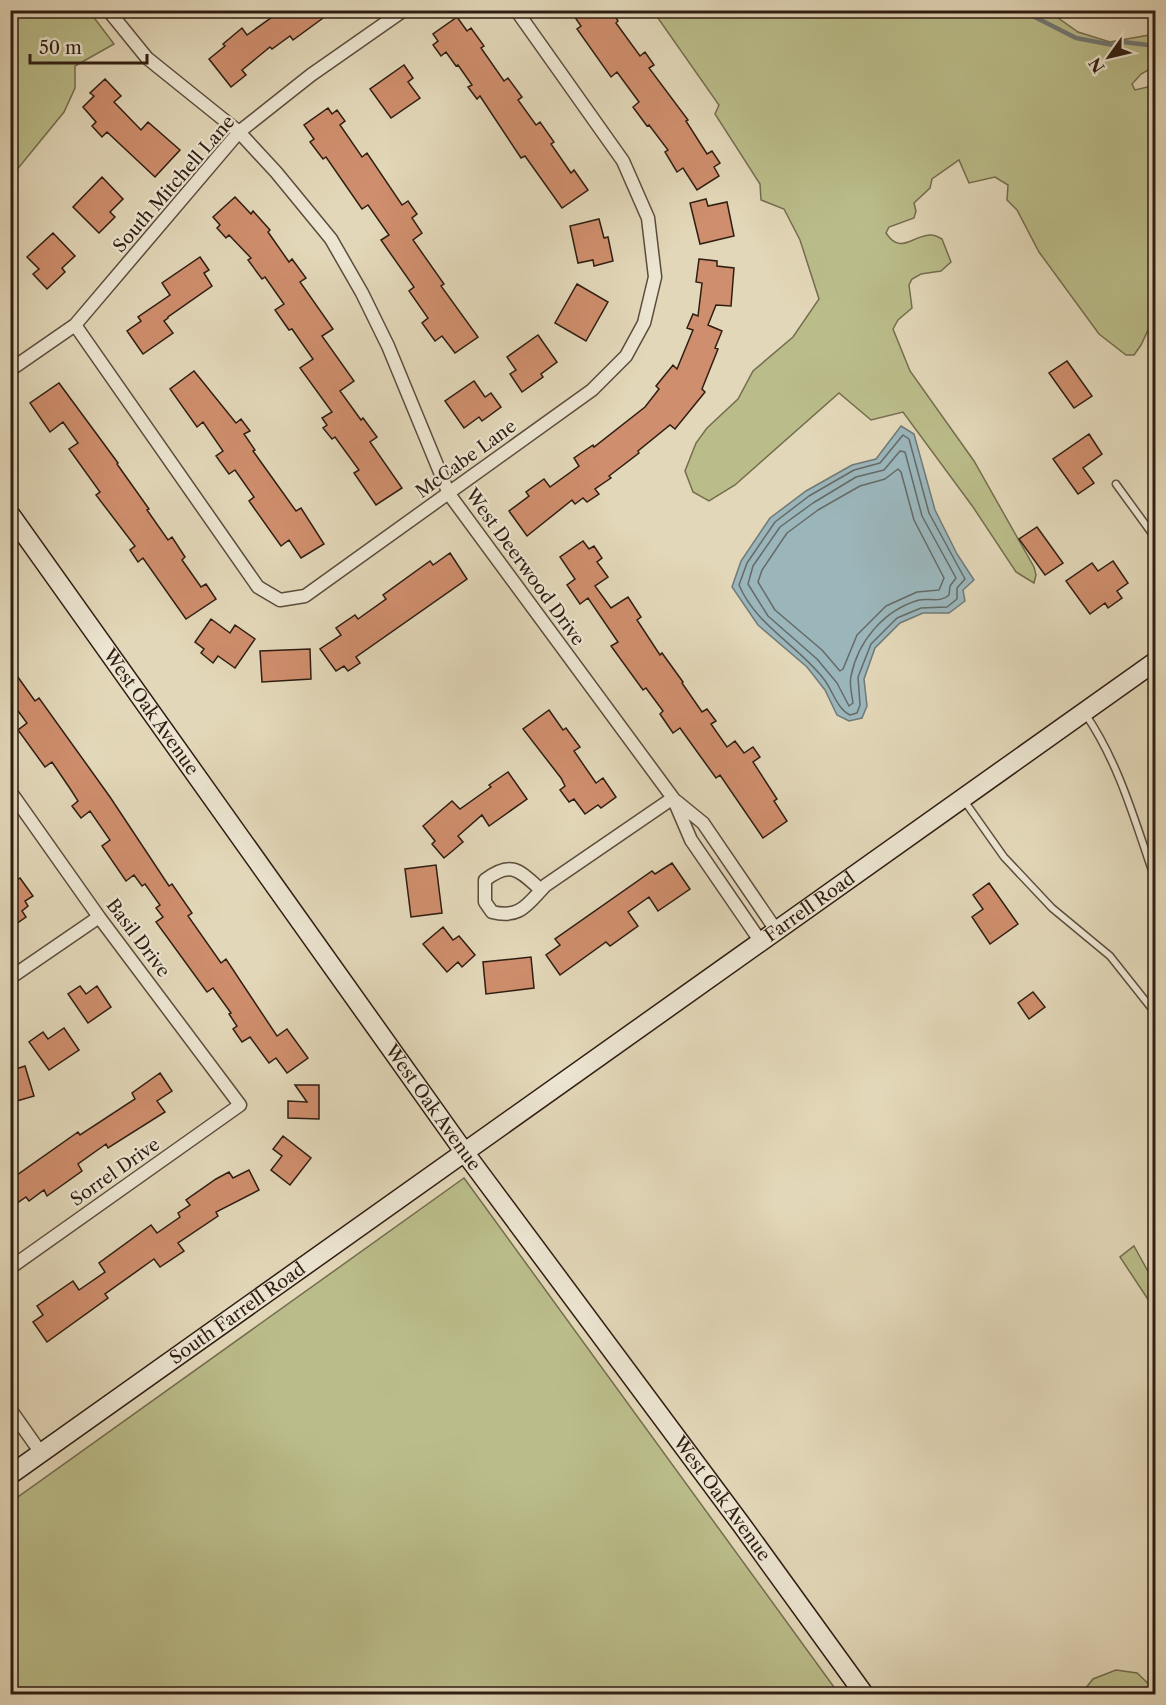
<svg xmlns="http://www.w3.org/2000/svg" width="1166" height="1705" viewBox="0 0 1166 1705" font-family="'Libre Caslon Text',serif">
<style>
.green{fill:#babd8a;stroke:#746d4e;stroke-width:1.5}
.water{fill:#9bb6bb;stroke:#707977;stroke-width:1.5}
.lines{fill:none;stroke-linecap:round;stroke-linejoin:round}
.shore{stroke:#656a66;stroke-width:1.5}
.stream{stroke:#707977;stroke-width:4.5}
.building{fill:#cf8e6d;stroke:#2f1d12;stroke-width:1.5}
.lane-casing{stroke:#5c4c3c;stroke-width:9}
.street-casing{stroke:#5c4c3c;stroke-width:15}
.secondary-casing{stroke:#2f1d12;stroke-width:21}
.lane{stroke:#ece5d1;stroke-width:6}
.street{stroke:#ece5d1;stroke-width:12}
.secondary{stroke:#ece5d1;stroke-width:18}
.labels{text-anchor:middle;stroke-width:4.5;stroke-linejoin:round;paint-order:stroke}
.street-label{font-size:18px;fill:#2f1d12;stroke:#ece5d1}
</style>
<rect width="100%" height="100%" fill="#e2d7b8"/>
<filter id="stains"><feTurbulence type="fractalNoise" baseFrequency=".00333" numOctaves="4"/><feColorMatrix values="0 0 0 0 .2 0 0 0 0 .09 0 0 0 0 .02 0 0 0 .5 -.17"/></filter>
<radialGradient id="worn" r=".72"><stop offset=".6" stop-color="#630" stop-opacity="0"/><stop offset="1" stop-color="#630" stop-opacity=".3"/></radialGradient>
<path class="green" d="M11 10 89 11 114 44 75 66V88L64 112 11 177Z
M1047 10 1078 32 1110 42 1155 34V66L1141 74 1132 84 1135 90 1156 85 1155 315 1141 345 1134 355H1126L1099 334 1039 252 1017 210 1007 200 1008 185 995 177 969 183 959 160 932 179 930 188 914 203 916 211 914 218 889 227 886 233C901 256 913 234 932 235 935 235 938 237 942 239L951 262 941 271 921 274 912 279 909 285 912 308 898 320 893 329 910 371 974 461 1034 567 1036 575 1034 583 1016 572 973 507 903 412 871 420 839 393 735 485 709 501 693 492 685 471 696 443 707 428 738 399 753 371 793 337 819 299 800 240 784 209 761 200 760 184 715 114 719 105 653 11Z
M464 1178 839 1694H11V1502Z
M1134 1246 1155 1284V1310L1120 1257Z
M1116 1670 1137 1673 1155 1690V1694H1081L1093 1679Z"/>
<path class="water" d="M901 426 914 434 935 510 957 554 974 580 963 590 965 601 949 613H923L900 623 875 648 864 679 867 706 862 718 849 721 837 715 825 690 807 667 758 625 732 587 741 561 770 518 806 491 852 465 876 459Z"/>
<g class="lines">
<path class="shore" d="M903 435 909 439 929 513 965 579 957 588V599L947 607 921 608 897 618 871 644 858 677 860 705 857 713 850 715C836 708 833 690 823 678 797 645 756 625 739 585L747 563 775 522 809 496 854 470 880 463Z
M900 451 905 452 922 516 956 578 950 586 949 595C941 603 929 598 919 600 884 610 858 641 851 676 849 684 852 695 853 703L849 706 837 683 817 659 768 616 748 584 753 566 780 527 813 503 856 477 884 470Z
M898 469 901 472 914 520 944 578 939 590 917 592 886 606 857 635 843 669 840 671 822 650 775 610 758 582 762 570 787 533 818 510 860 486 885 479Z"/>
<path class="stream" d="M1021 10 1076 38 1113 45 1123 42 1156 46"/>
</g>
<path class="building" d="M282 10H334L293 40 290 36 272 49 270 47 242 70 246 75 231 87 209 59 225 46 223 44 242 28 247 35Z
M570 10H611L618 21 616 23 640 56 645 52 654 65 649 68 688 120 686 121 707 154 712 151 720 163 714 167 719 176 697 190 683 168 677 172 665 152 668 150 649 125 647 126 633 107 639 102 617 72 611 77 577 29 581 26Z
M457 17 467 31 471 28 484 46 481 48 504 81 508 78 522 97 518 100 536 125 540 122 554 142 551 144 571 173 574 170 588 190 562 208 525 156 521 158 480 96 477 99 468 87 472 85 458 65 456 66 446 52 441 56 433 45 438 41 433 34Z
M404 65 413 78 408 82 420 98 391 118 370 89Z
M105 79 121 96 114 102 141 130 148 122 180 150 155 177 107 132 102 137 92 126 96 122 83 107 94 96 90 93Z
M328 108 332 114 337 110 345 121 340 125 362 157 367 153 402 205 408 201 417 214 412 218 422 233 413 240 444 284 441 286 478 337 455 353 442 336 435 341 422 323 428 318 409 291 414 287 381 240 389 235 368 205 362 209 326 157 323 159 310 142 314 139 304 125Z
M102 177 123 199 110 212 115 217 99 233 73 207Z
M235 197 251 214 253 211 270 230 268 232 289 262 292 259 306 278 300 282 333 329 322 336 354 381 340 391 361 420 363 418 377 437 370 442 402 488 376 505 354 473 359 470 335 437 332 439 323 428 327 425 322 418 332 412 300 368 313 359 292 329 289 330 275 310 284 304 265 277 262 279 248 260 251 258 229 235 226 238 217 228 220 225 213 217Z
M706 199 708 206 727 202 734 236 700 244 690 203Z
M599 219 604 238 608 237 613 261 594 266 593 260 578 263 570 226Z
M53 233 75 256 62 268 65 272 47 289 33 274 39 269 27 257Z
M200 257 209 270 204 273 212 286 168 317V318L164 321 173 333 143 354 127 331 141 321 138 317 170 295 162 283Z
M699 259 717 261V266L734 268 731 306 716 305 708 325 722 331 715 348 718 349 702 389 705 392 675 429 670 425 638 451 639 453 609 476 611 478 595 489 599 494 587 502 583 498 575 504 572 500 527 536 509 511 529 496 526 492 544 479 550 487 579 466 574 458 593 445 594 447 645 407 659 389 656 386 673 365 677 369 693 330 687 328 693 314 698 316 702 283 696 282Z
M577 284 608 302 586 341 555 323Z
M538 335 557 362 541 374 543 377 522 392 510 374 516 370 507 357Z
M1067 361 1092 396 1074 408 1049 373Z
M194 371 236 423 241 419 250 431 244 434 255 450 253 451 296 511 301 508 324 544 301 558 289 540 281 546 249 501 254 497 235 470 229 474 216 456 223 451 203 422 197 427 170 389Z
M474 381 485 397 491 393 501 407 482 421 479 417 464 428 445 401Z
M59 383 118 463 117 464 149 509 147 510 168 540 172 537 185 557 182 560 201 587 206 584 216 599 186 619 143 558 138 562 130 550 135 546 96 495 100 492 69 449 78 443 63 422 50 432 30 403Z
M1089 434 1102 454 1083 468 1094 483 1078 494 1053 459Z
M1037 527 1063 563 1045 575 1019 539Z
M583 541 589 549 594 546 602 558 597 562 608 577 595 586 611 608 628 597 641 617 637 620 660 655 662 653 683 682 682 683 702 712 707 709 716 721 711 724 727 747 735 741 744 753 753 747 760 757 753 762 777 799 774 801 787 821 763 838 720 775 716 778 680 728 673 733 660 714 663 711 646 688 643 690 611 646 618 642 588 598 580 604 567 585 575 579 560 557Z
M450 553 467 579 356 657 360 663 348 671 344 666 336 671 320 649 341 635 336 628 355 615 358 619 386 599 383 595 430 561 433 565Z
M1113 561 1128 583 1117 591 1122 598 1108 608 1105 603 1090 614 1066 581 1092 563 1098 571Z
M211 619 230 633 235 625 255 639 235 668 218 656 213 663 201 653 204 649 195 642Z
M310 649 311 679 262 682 260 651Z
M10 666 35 701 39 698 110 797 169 886 172 884 192 913 188 916 221 963 226 959 277 1036 287 1029 308 1058 287 1073 276 1058 269 1063 250 1037 242 1042 233 1029 237 1026 229 1014 231 1013 213 988 207 992 156 922 163 917 156 908 160 905 145 884 142 886 134 875 126 881 102 846 110 840 90 811 81 818 72 806 78 801 71 790 52 762 45 767 18 730 27 723 10 700Z
M549 710 563 730 566 728 580 747 574 751 596 783 603 778 616 797 601 808 598 805 585 814 574 799 569 802 560 790 565 786 561 778 523 729Z
M508 772 527 799 489 826 482 815 458 836 463 842 444 858 432 844 435 841 423 826 452 801 460 809 491 787 489 785Z
M672 863 690 889 658 911 649 897 628 912 638 926 610 946 606 942 560 975 546 955 560 945 555 939 652 871 655 874Z
M436 865 442 913 411 917 405 869Z
M20 878 33 896 25 901 28 906 22 911 26 917 10 928V885Z
M989 883 1018 924 990 944 972 917 983 909 973 895Z
M443 927 453 940 459 936 475 955 462 967 458 962 447 972 423 944Z
M531 957 534 988 486 994 483 962Z
M80 986 86 994 97 986 111 1007 88 1023 68 994Z
M1033 992 1045 1007 1029 1019 1018 1003Z
M64 1028 79 1050 49 1070 29 1042 43 1032 48 1039Z
M25 1066 34 1096 10 1103V1071Z
M160 1073 172 1091 157 1101 165 1112 108 1148 106 1144 78 1164 82 1171 47 1196 44 1190 29 1201 26 1197 10 1208V1180L78 1132 80 1135 135 1099 132 1093Z
M295 1085H319V1119L288 1118V1101L307 1102Z
M283 1136 311 1158 290 1185 271 1170 282 1156 273 1149Z
M249 1170 259 1190 216 1212 218 1216 178 1243 184 1251 160 1267 154 1259 105 1294 108 1298 47 1342 33 1322 43 1315 37 1306 73 1281 79 1290 105 1272 99 1263 151 1225 157 1233 180 1217 178 1213 190 1205 186 1200 216 1179 229 1172 233 1178Z"/>
<g class="lines">
<g class="lane-casing">
<path id="lane" d="M1116 484 1156 539
M1086 715C1120 765 1136 825 1156 882
M963 799 1004 857 1052 908 1110 956 1156 1014"/>
</g>
<g class="street-casing">
<path id="street" d="M108 10 147 58 239 132 276 172 331 239 362 293 388 346 449 494 673 798 691 840 761 942
M75 325 258 587 280 600 305 596 592 390 626 356 644 323 655 277 648 218 623 161 516 10
M10 370 75 325 239 132 311 75 404 10
M10 791 99 917 240 1105 10 1268
M676 801 703 823 776 930
M541 890C519 870 511 860 485 880V902L492 912C521 919 527 904 546 885L673 798
M10 978 99 917
M10 1409 41 1453"/>
</g>
<g class="secondary-casing">
<g id="secondary">
<path id="s1" d="M10 514 465 1153 741 1524 864 1694"/>
<path id="s2" d="M10 1475 1156 661"/>
</g>
</g>
<use href="#lane" class="lane"/>
<use href="#street" class="street"/>
<use href="#secondary" class="secondary"/>
</g>
<g class="labels">
<g class="street-label">
<text transform="translate(174 184) rotate(-49)" y="6">South Mitchell Lane</text>
<text transform="translate(466 459) rotate(-36)" y="6">McCabe Lane</text>
<text transform="translate(525 567) rotate(54)" y="6">West Deerwood Drive</text>
<text dy="6" stroke="none"><textPath href="#s1" startOffset="243">West Oak Avenue</textPath></text>
<text dy="6" stroke="none"><textPath href="#s2" startOffset="981">Farrell Road</textPath></text>
<text transform="translate(138 938) rotate(53)" y="6">Basil Drive</text>
<text dy="6" stroke="none"><textPath href="#s1" startOffset="729">West Oak Avenue</textPath></text>
<text transform="translate(115 1172) rotate(-35)" y="6">Sorrel Drive</text>
<text dy="6" stroke="none"><textPath href="#s2" startOffset="279">South Farrell Road</textPath></text>
<text dy="6" stroke="none"><textPath href="#s1" startOffset="1215">West Oak Avenue</textPath></text>
</g>
</g>
<rect width="1166" height="1705" fill="none" stroke="#e2d7b8" stroke-width="36"/>
<rect x="12" y="12" width="1142" height="1681" fill="none" stroke="#2f1d12" stroke-width="3"/>
<rect x="18" y="18" width="1130" height="1669" fill="none" stroke="#2f1d12" stroke-width="1.5"/>
<g transform="translate(1109 57) rotate(236)" stroke="#ece5d1" stroke-width="4.5" paint-order="stroke">
<path d="M0-4.5L10 22L0 15L-10 22Z" fill="#2f1d12"/>
<text y="-9" font-size="16" font-weight="bold" text-anchor="middle" fill="#2f1d12">N</text>
</g>
<path d="M30 54v9h117v-9" fill="none" stroke="#2f1d12" stroke-width="3"/>
<text x="39" y="54" font-size="18" fill="#2f1d12" stroke="#ece5d1" stroke-width="4.5" paint-order="stroke">50 m</text>
<rect width="100%" height="100%" filter="url(#stains)"/>
<rect width="100%" height="100%" fill="url(#worn)"/>
</svg>
